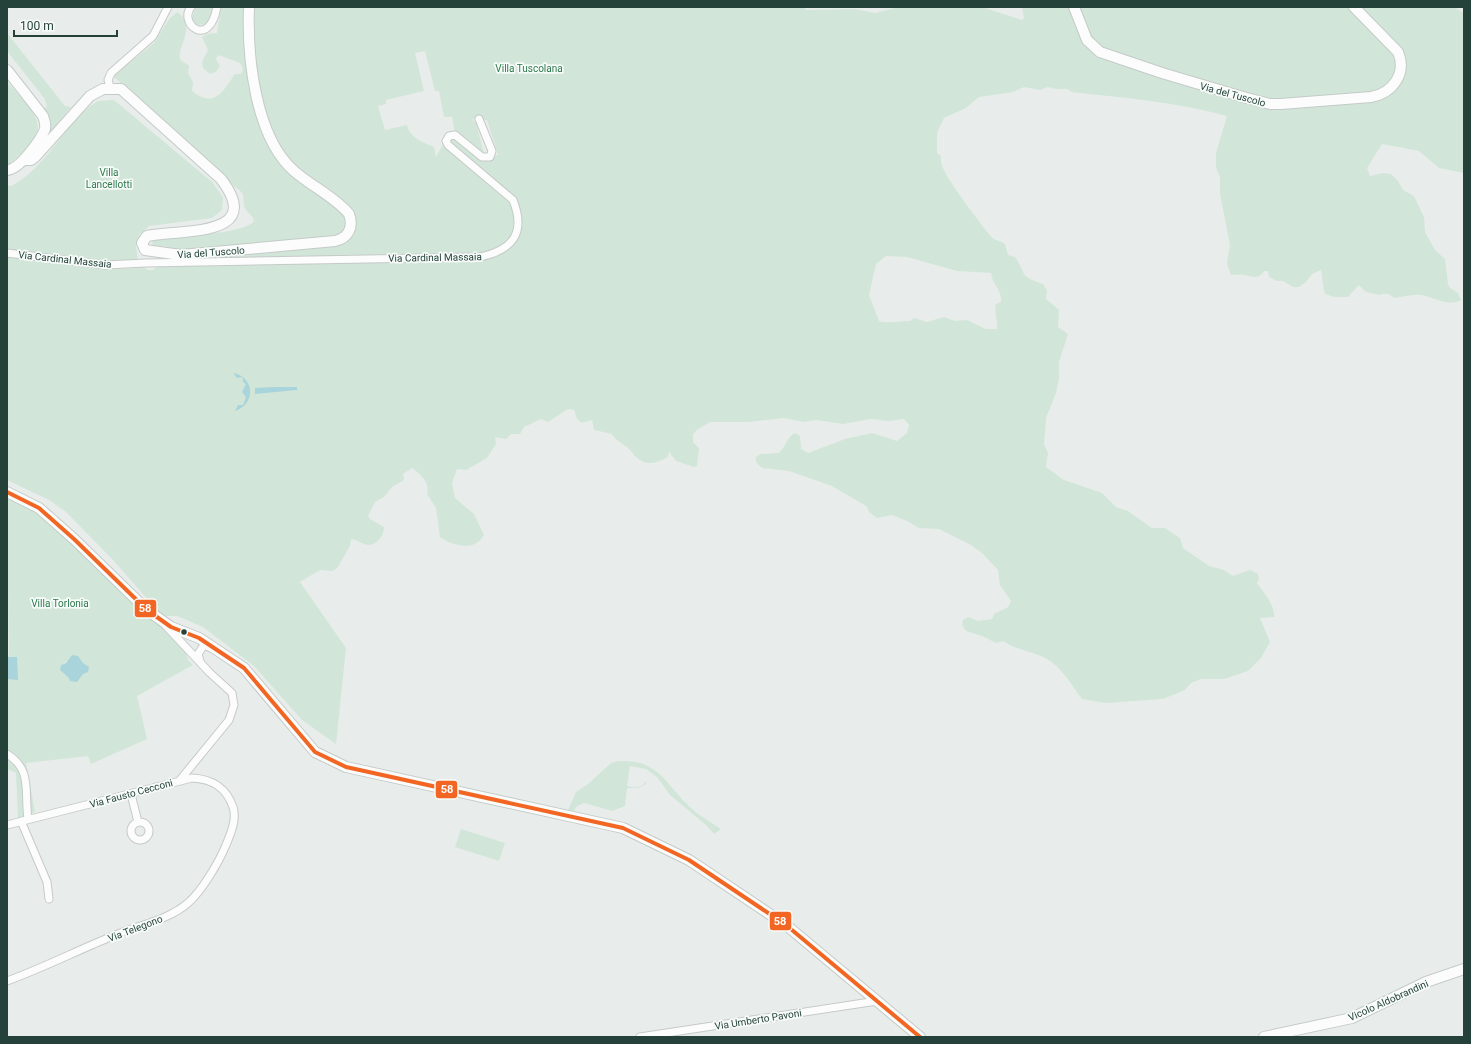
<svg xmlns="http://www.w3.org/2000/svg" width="1471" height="1044" viewBox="0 0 1471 1044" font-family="Roboto,sans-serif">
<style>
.green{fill:#d1e6d8;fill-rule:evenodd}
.water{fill:#a9d4db}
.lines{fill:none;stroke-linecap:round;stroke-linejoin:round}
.street-casing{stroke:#c5cac8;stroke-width:9}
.secondary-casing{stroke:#c3cbc8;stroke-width:12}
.street{stroke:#fcfcfc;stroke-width:7}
.secondary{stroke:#fcfcfc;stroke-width:10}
.bus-1-casing{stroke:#f7fbf9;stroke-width:7}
.bus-1{stroke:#f26522;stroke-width:4}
.bus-dot{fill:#24423a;stroke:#f7fbf9;stroke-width:1.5}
.labels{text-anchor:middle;stroke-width:3.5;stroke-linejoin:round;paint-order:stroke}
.park-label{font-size:10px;fill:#2d7a4b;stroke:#f7fbf9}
.street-label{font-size:10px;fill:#24423a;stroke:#f7fbf9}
.line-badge{stroke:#f7fbf9;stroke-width:1.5}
.badge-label{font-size:11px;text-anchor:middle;font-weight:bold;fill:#fff}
</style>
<rect width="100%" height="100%" fill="#e8edeb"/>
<path class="green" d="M196 7H213L210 21 207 24 197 25C191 19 192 14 196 7Z
M221 7H805V10L855 9 875 13 899 7H982L1022 20 1024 18 1022 7H1454L1464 13V173L1439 168 1419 151 1382 144 1367 168 1370 176 1382 173 1391 174 1398 181 1403 190 1414 196 1424 217 1425 232 1435 250 1445 259 1448 284 1450 288 1458 293 1461 300C1447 307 1434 297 1421 295 1412 294 1403 297 1395 298 1390 295 1386 292 1380 295L1366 292 1359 285 1348 297H1334L1325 294C1322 286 1323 278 1321 270L1312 274 1306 282 1299 287H1293L1283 281H1277L1269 277 1268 271H1264C1258 280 1254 277 1245 275 1241 274 1236 275 1231 275L1227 264 1230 245 1220 194V178L1216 167V153L1227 116C1176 102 1124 98 1072 92L1067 89H1056L1048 87 1040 90 1024 87 1013 92 979 97 966 108 944 118 937 133V153L941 156C940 163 943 169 946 174 949 181 988 235 994 239 998 241 1001 241 1005 244L1008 255 1015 257C1028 275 1017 275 1043 284L1047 290 1046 299 1059 310 1058 327 1068 334 1059 362V378L1056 393 1046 418 1044 444 1048 453 1046 467 1064 480 1102 493 1116 507 1128 511 1152 528H1165L1180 538 1183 548 1209 566 1224 570 1233 576 1250 570 1258 574 1259 579 1257 583C1264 593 1275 605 1274 617L1260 618 1270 642 1261 658 1248 671 1224 679H1201L1191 683 1185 690 1163 699 1105 703 1082 699C1071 684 1059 663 1041 656 1028 651 1015 649 1003 641L996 643 982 636 966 631 962 625 963 620 968 617 978 621 992 619 994 614 1008 607 1011 601 1000 585 998 570 982 553 971 545 939 529 919 528 907 521 892 515 877 518 870 513 866 506 832 486 789 471 762 468 756 462V457L761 454 779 453C786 446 786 438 795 433L800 436 801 449 808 453 845 439 872 433 897 441 907 433 909 425 904 419 888 421 871 419 843 424 816 420 804 422 784 418 749 422H710L697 430 693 434V442L699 448 697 466 694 467 676 461 669 452 668 457C657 463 647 467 636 457 633 455 631 450 628 448 622 443 616 441 612 434L594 430 592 420 582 423 577 419 574 410 568 409 548 422 541 419 524 427 520 434H511L506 439 495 437 496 444 487 458 466 470 457 469 452 483 455 498 474 514 484 535C475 552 453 546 440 537L436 508 427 494C430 482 421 475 412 468L403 474 404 480 392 487 384 497 375 502 368 516 370 519 384 527C384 535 378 544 369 545 364 545 357 540 351 539L350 546 338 567 333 571 320 570 300 582 346 648 336 744 302 720 254 666 203 627 177 616H162L113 560 66 512 49 500 7 480V257L105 269 145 268 148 270H153L157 266 247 261 222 257 198 258 164 246H153L152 243 153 240 200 233C213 235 243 230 254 222L253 218C251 215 249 214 247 211 239 202 250 196 235 187L113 76 154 43 169 19 177 12C199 26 174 50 181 60 183 62 187 64 189 66L188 73 193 82 192 91C215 109 223 91 235 74H241L243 69 240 63 218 55 216 59 220 66 216 72 210 74 203 68 202 62 208 50 202 37 207 34 217 33ZM425 51 435 91H439L444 117H452L455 132 443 144 436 157 434 147C422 142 410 138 407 125L385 130 378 106 386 104V100L424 91 415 53ZM472 119 487 120 498 154 491 160 485 157 476 123ZM886 256 907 257 957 271 991 273C992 285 1002 289 1001 302L996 304C994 312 998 320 997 329H986L967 320 955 321 944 317 927 322 914 318 910 321C901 321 886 324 879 321L869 295 876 264Z
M7 33 65 106 71 107 46 137 43 110 47 106 44 98 7 51Z
M7 82C39 119 55 126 10 163L7 164Z
M114 100 212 182 223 197 222 210 212 218 149 226 140 234 136 245 138 260 104 262 7 249V185L11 186C43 170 62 130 89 107L98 101Z
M7 495 37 509 156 622 186 653 188 660 193 665 137 696 147 739 91 764 88 756 26 763 35 812 18 818 16 773 7 769V679H9ZM69 660 83 663 80 677 66 674 61 665Z
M618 761C659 759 665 784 690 807 699 816 711 822 721 829L714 834 707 826 670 795 657 777 646 769 630 766 627 786C634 788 642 788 646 781V784L638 788H627L625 806 612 811 584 803 577 806 573 812 568 810 576 792 588 784 611 763Z
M461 829 505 843 499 861 455 847Z"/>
<path class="water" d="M233 373C255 377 256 404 235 411L238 405H243L246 397 242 392 246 384 243 382V378L241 377 237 378Z
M274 387H297V390L255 394V388Z
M72 655 78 656 83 663 89 667 88 672 83 674 77 682 70 681 68 677 60 670 61 665 66 663Z
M8 657H17L18 680 7 679Z"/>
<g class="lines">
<g class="street-casing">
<path id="street" d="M191 7C178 23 209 50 217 7
M110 87 108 80 111 73 153 36 168 7
M7 253 105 265 146 263 480 257C513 250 526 233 513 200L448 145 446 141 449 136 455 135 482 157H490L492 151 479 119
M166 626 210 673 232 693 234 705 229 720 180 780
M200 661 198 654 204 645 211 648
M7 754C33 770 24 792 28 819
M131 794 138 822
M21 821 47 882 49 899
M131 831a9 9 0 1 1 18 0a9 9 0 1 1-18 0Z
M7 825 192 778C212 779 226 787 233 807 237 819 231 833 226 845 219 862 202 891 188 903 167 921 138 925 113 936 78 950 43 968 7 981
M640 1037 877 1001"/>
</g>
<g class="secondary-casing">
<path id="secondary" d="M1074 7 1087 40 1100 52 1162 73 1243 97 1270 104H1281L1371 97C1393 93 1407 73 1398 52L1354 7
M7 70 43 116C45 121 46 124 45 129 41 140 19 170 7 170
M24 160H31L36 156 90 96 103 89H121L221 179C266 238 182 229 147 236L142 243 145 250 181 255 335 241C348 238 354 228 349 214 335 197 311 186 294 171 255 137 247 56 249 7
M7 492 39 508 74 539 147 610 171 627 199 638 244 668 315 752 346 767 623 828 689 860 786 925 920 1037
M1264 1037 1352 1018 1426 982 1464 969"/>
</g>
<use href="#street" class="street"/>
<use href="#secondary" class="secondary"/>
<g class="bus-1-casing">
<path id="bus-1" d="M7 492 39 508 74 539 147 610 171 627 199 638 244 668 315 752 346 767 623 828 689 860 786 925 920 1037"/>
</g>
<use href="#bus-1" class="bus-1"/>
</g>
<circle class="bus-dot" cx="184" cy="632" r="3.5"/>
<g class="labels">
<g class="park-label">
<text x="529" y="72">Villa Tuscolana</text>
<text x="109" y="176">Villa<tspan x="109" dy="12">Lancellotti</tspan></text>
<text x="60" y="607">Villa Torlonia</text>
</g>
<g class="street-label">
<text transform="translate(1233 94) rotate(15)" y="4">Via del Tuscolo</text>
<text transform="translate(211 252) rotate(-4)" y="4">Via del Tuscolo</text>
<text transform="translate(435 257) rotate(-1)" y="4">Via Cardinal Massaia</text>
<text transform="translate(65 259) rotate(6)" y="4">Via Cardinal Massaia</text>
<text transform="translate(131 793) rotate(-15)" y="4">Via Fausto Cecconi</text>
<text transform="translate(135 928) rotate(-21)" y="4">Via Telegono</text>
<text transform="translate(1388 1000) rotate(-24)" y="4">Vicolo Aldobrandini</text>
<text transform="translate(758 1019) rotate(-9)" y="4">Via Umberto Pavoni</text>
</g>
</g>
<g class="line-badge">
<rect x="134" y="599" width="23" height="19" rx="4" fill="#f26522"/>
<rect x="435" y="780" width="23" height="19" rx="4" fill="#f26522"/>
<rect x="769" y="911" width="23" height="20" rx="4" fill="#f26522"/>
</g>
<g class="badge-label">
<text x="145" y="612">58</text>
<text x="447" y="793">58</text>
<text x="780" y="925">58</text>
</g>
<rect width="1471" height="1044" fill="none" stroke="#24423a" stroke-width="16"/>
<path d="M14 30v6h103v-6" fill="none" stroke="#24423a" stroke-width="2"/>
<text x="20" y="30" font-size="12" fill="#24423a" stroke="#f7fbf9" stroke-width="3" paint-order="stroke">100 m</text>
</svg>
